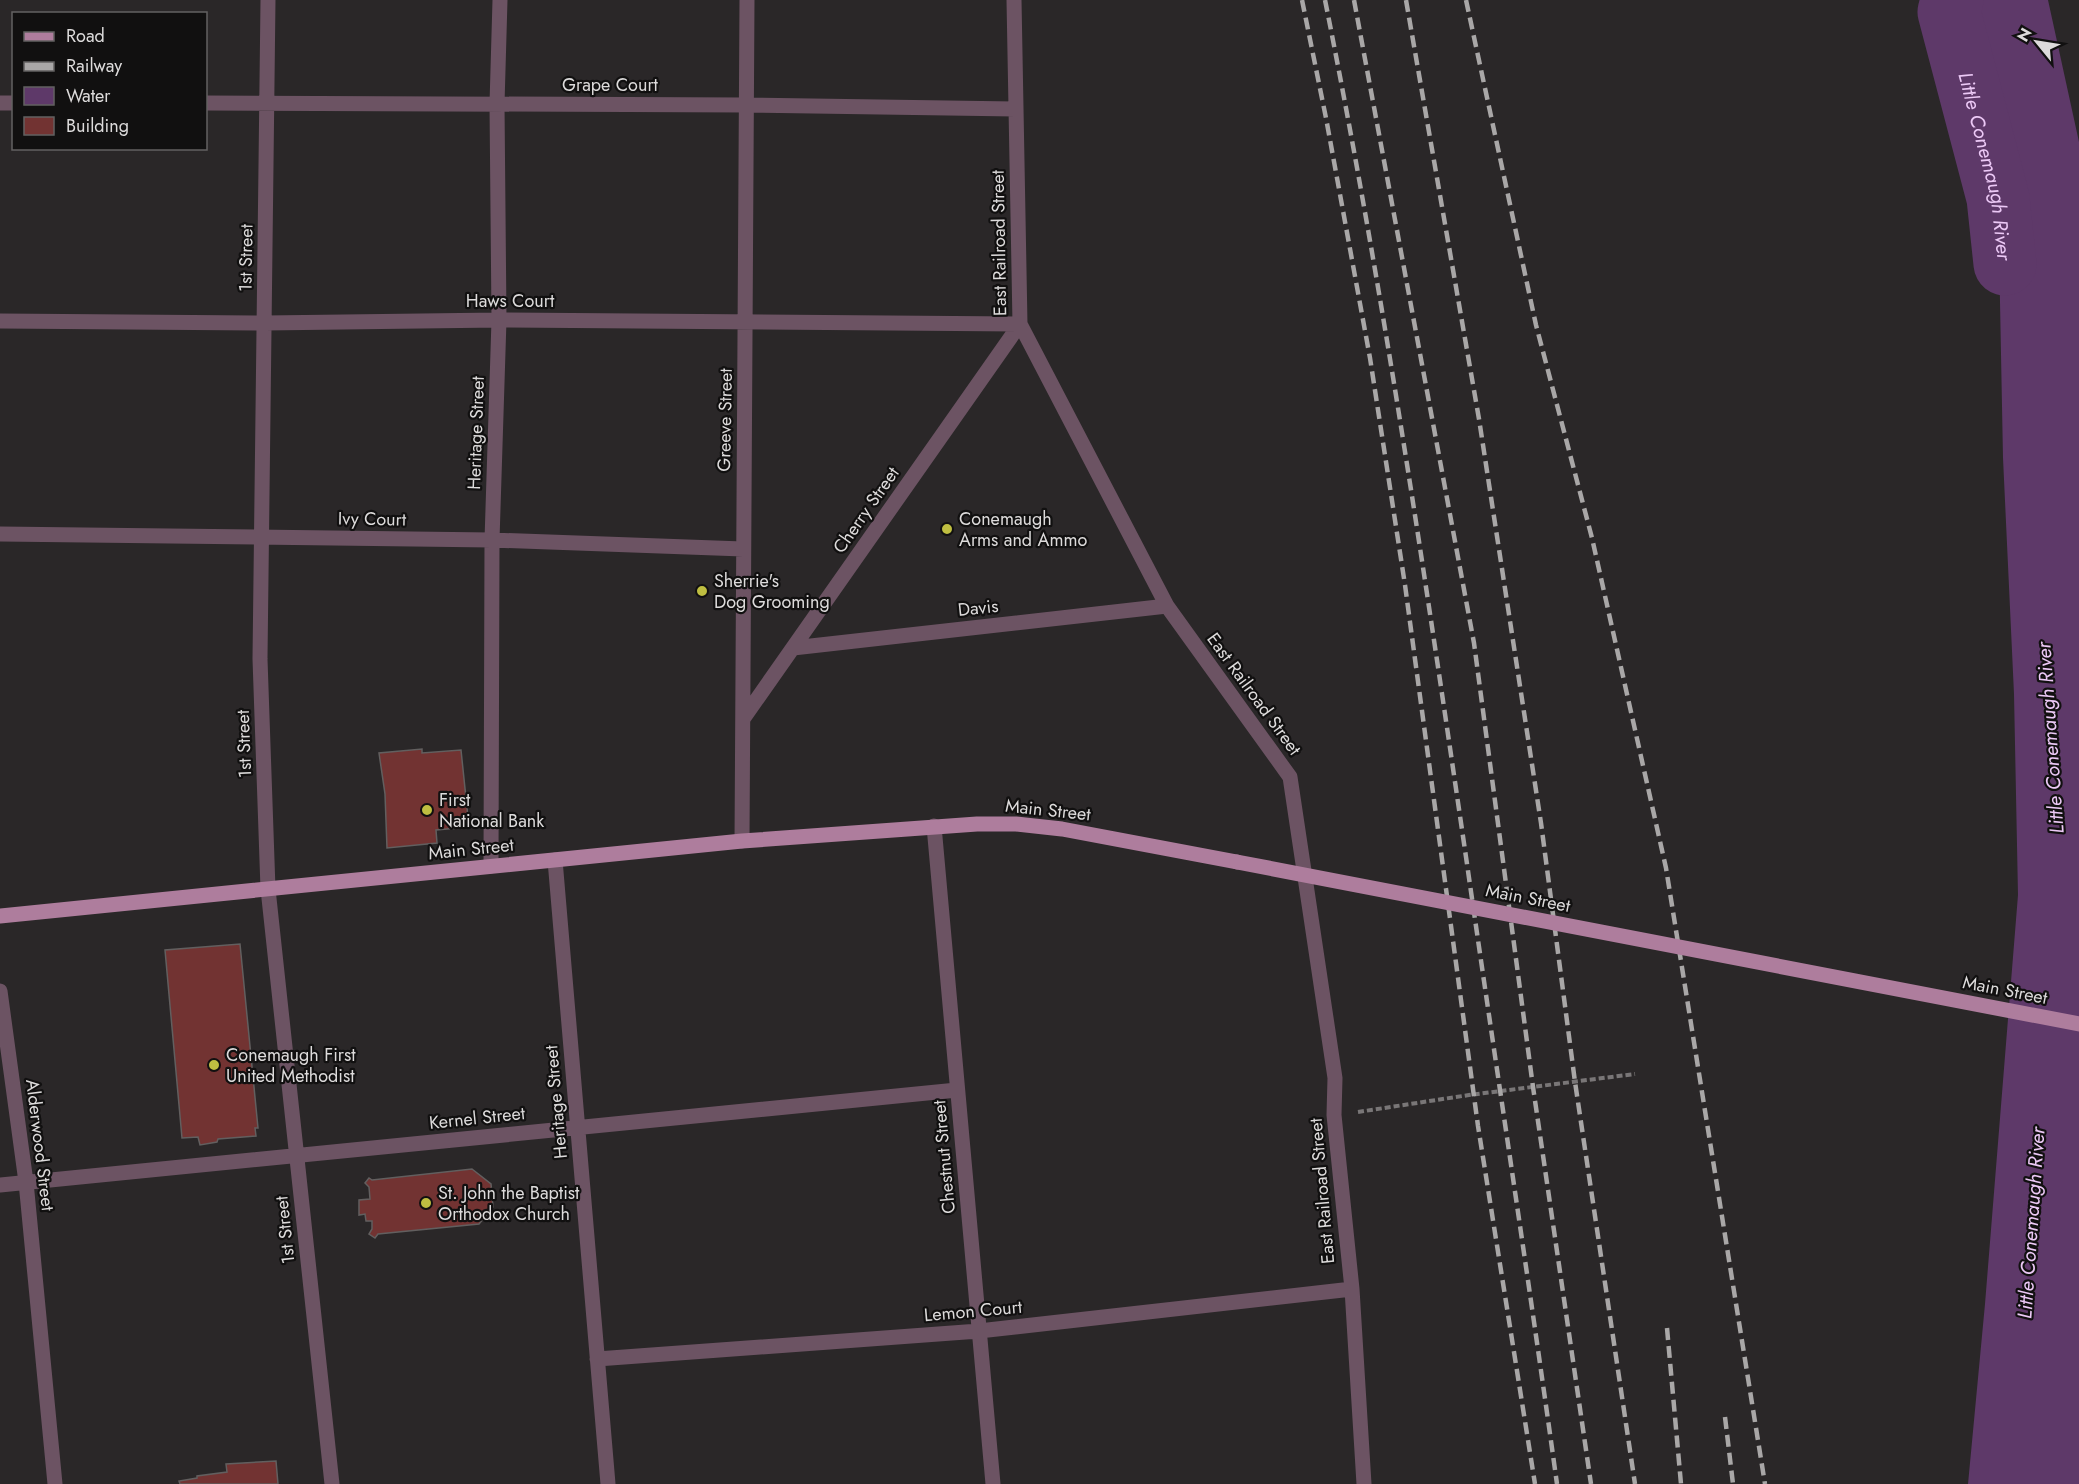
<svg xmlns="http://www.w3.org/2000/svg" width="2079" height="1484" viewBox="0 0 2079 1484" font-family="Jost,sans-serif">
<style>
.water{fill:#5e3969}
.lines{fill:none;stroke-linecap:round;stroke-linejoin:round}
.river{stroke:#5e3969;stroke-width:63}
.building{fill:#723332;stroke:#625f5f;stroke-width:1.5}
.path{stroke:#797677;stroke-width:4;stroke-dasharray:6 3;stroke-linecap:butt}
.minor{stroke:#6c5363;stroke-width:15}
.major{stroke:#ae7d9d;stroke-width:15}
.rail{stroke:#a9a7a7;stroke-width:4.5;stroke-dasharray:12 6;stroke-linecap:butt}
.major-bridge{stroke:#ae7d9d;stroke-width:15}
.poi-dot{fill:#bfbe41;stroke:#111010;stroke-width:2}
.labels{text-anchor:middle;stroke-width:4.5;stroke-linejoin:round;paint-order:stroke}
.street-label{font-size:18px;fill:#dddbdb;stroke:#111010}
.poi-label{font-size:18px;fill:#dddbdb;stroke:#111010;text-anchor:start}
.water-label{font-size:20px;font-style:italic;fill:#ecc9f6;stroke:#111010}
</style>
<rect width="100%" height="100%" fill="#2a2728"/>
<path class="water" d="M1942 0H2048L2079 142V1484H1968L1985 1304 2018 895 2014 694 2003 458 1998 198 1949 12Z"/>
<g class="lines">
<path class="river" id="s1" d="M1952 0 1949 12 1998 198 2005 264"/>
</g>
<path class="building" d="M422 749V753L461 750 469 827 436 830 437 843 387 848 385 794 379 753Z
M240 944 258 1128H255L256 1136 218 1139 217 1142 200 1145 198 1137 182 1138 165 950Z
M472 1169 491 1184 493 1207 479 1224 378 1234 375 1238 369 1234 372 1229V1221H366L365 1214 359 1215V1200L370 1199 369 1187 365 1183 369 1178 372 1180Z
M276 1461 278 1484H180L179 1481 197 1478V1476L227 1472 226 1464Z"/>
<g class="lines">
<path class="path" d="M1358 1112 1469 1095 1635 1074"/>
<path class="minor" d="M268 0 260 659 268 889 332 1484
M1014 0 1020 324 1167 606 1290 777 1335 1078 1334 1115 1352 1289 1364 1484
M0 103H14
M206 103 746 105 1015 109
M0 321 265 323 499 320 1020 324
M0 534 492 540 743 549
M793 648 1167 606
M743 719 1020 324
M934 826 993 1484
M742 841 747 0
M555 860 608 1484
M491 866 492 540 499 320 497 104 500 0
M0 991 26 1182 55 1484
M0 1185 957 1090
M597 1359 979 1331 1352 1289"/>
<path class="major" d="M0 916 742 841 977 824H1016L1062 829 1237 862"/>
<path class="rail" d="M1302 0 1326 118 1370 358 1405 585 1478 1126 1535 1484
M1325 0C1382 284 1424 570 1466 857 1496 1066 1528 1275 1557 1484
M1354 0 1474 643 1533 1087 1591 1484
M1406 0 1479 419 1541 823 1575 1082 1635 1484
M1466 0 1536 325 1592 538 1666 868 1765 1484
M1667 1328 1681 1484
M1725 1417 1733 1484"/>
<path class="major-bridge" d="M1237 862 2079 1024"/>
</g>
<g class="poi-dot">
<circle cx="947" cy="529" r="6"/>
<circle cx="702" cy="591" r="6"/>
<circle cx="427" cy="810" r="6"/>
<circle cx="214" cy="1065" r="6"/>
<circle cx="426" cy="1203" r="6"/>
</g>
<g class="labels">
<g class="street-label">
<text x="610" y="91">Grape Court</text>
<text transform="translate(999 243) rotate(-91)" y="6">East Railroad Street</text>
<text transform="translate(246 258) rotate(-89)" y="6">1st Street</text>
<text x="510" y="307">Haws Court</text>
<text transform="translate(725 420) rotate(-89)" y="6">Greeve Street</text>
<text transform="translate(476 433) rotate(-88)" y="6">Heritage Street</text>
<text transform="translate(866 510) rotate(-55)" y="6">Cherry Street</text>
<text transform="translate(372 519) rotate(1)" y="6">Ivy Court</text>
<text transform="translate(978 608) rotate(-6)" y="6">Davis</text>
<text transform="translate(1254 694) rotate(54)" y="6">East Railroad Street</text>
<text transform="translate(244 744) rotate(-92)" y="6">1st Street</text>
<text transform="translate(1048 810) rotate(6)" y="6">Main Street</text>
<text transform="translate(471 849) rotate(-6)" y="6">Main Street</text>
<text transform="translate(1528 898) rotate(11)" y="6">Main Street</text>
<text transform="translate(2005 990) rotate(11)" y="6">Main Street</text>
<text transform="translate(556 1102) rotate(-95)" y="6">Heritage Street</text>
<text transform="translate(477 1118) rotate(-6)" y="6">Kernel Street</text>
<text transform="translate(40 1145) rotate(83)" y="6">Alderwood Street</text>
<text transform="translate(944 1157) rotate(-95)" y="6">Chestnut Street</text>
<text transform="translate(1322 1191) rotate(-95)" y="6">East Railroad Street</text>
<text transform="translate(285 1230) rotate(-96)" y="6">1st Street</text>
<text transform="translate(973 1311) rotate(-5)" y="6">Lemon Court</text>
</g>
<g class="poi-label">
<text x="959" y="525">Conemaugh<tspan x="959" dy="21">Arms and Ammo</tspan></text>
<text x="714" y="587">Sherrie's<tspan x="714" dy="21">Dog Grooming</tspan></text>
<text x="439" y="806">First<tspan x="439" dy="21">National Bank</tspan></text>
<text x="226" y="1061">Conemaugh First<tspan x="226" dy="21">United Methodist</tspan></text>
<text x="438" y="1199">St. John the Baptist<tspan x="438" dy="21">Orthodox Church</tspan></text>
</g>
<g class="water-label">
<text dy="7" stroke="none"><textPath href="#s1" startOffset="171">Little Conemaugh River</textPath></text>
<text transform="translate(2050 738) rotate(-94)" y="7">Little Conemaugh River</text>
<text transform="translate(2031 1223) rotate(-86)" y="7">Little Conemaugh River</text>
</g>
</g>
<rect x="12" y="12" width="195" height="138" fill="#111010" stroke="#636161" stroke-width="1.5"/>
<rect x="24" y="32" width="30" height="9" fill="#ae7d9d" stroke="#636161" stroke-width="1.5"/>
<text x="66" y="42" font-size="18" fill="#dddbdb">Road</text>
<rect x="24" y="62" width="30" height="9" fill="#a9a7a7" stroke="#636161" stroke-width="1.5"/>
<text x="66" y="72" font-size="18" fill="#dddbdb">Railway</text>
<rect x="24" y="87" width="30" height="18" fill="#5e3969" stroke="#636161" stroke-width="1.5"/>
<text x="66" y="102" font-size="18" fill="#dddbdb">Water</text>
<rect x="24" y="117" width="30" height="18" fill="#723332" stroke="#636161" stroke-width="1.5"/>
<text x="66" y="132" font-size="18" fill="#dddbdb">Building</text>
<g transform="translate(2037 42) rotate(300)" stroke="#111010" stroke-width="4.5" paint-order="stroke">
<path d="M0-4.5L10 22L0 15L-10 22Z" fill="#dddbdb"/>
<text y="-9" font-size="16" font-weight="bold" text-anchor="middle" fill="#dddbdb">N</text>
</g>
</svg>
